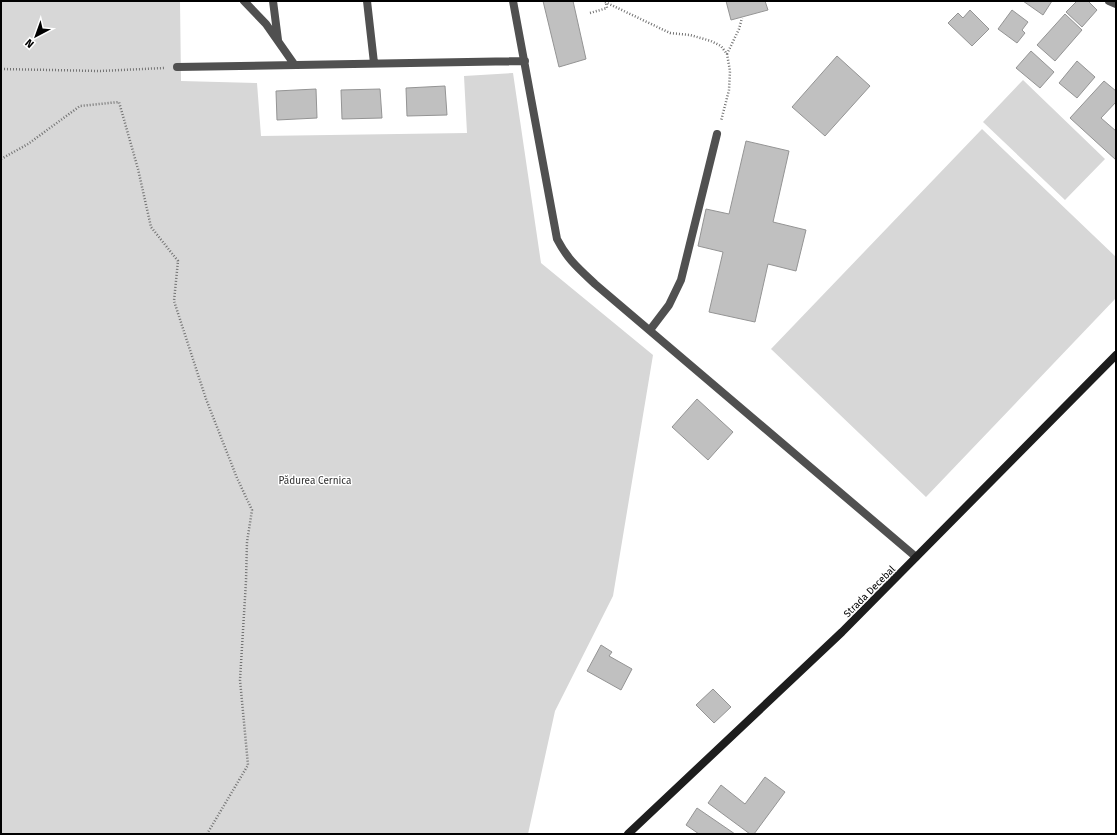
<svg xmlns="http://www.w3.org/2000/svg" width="1117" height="835" viewBox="0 0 1117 835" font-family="'Fira Sans',sans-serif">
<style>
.green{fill:#d7d7d7}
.building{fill:#c0c0c0;stroke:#949494}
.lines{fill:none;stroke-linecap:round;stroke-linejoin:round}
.path{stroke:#727272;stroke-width:2.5;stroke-dasharray:1 2;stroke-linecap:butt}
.lane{stroke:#505050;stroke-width:8}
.street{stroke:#505050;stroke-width:8}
.secondary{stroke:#1d1d1d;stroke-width:8}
.labels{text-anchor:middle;stroke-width:3;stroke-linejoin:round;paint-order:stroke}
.park-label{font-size:10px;fill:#2e2e2e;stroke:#fff}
.street-label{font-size:10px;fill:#000;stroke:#fff}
</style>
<rect width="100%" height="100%" fill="#fff"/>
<path class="green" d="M1 1H180L181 81 257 83 261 136 467 133 464 76 513 73 541 263 653 355 613 596 555 711 528 834H1Z
M1023 80 1105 159 1065 200 983 122Z
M982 129 1116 257V298L926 497 771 349Z"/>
<path class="building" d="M543 1H573L586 59 559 67Z
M726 1H765L768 10 731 20Z
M1023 1H1052L1043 15Z
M1077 1H1088L1097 10 1082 27 1066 12Z
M970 10 989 29 972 46 948 23 958 13 963 18Z
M1012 10 1028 22 1022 30 1025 33 1017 43 998 29Z
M1065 14 1082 30 1055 61 1037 45Z
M1031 51 1054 72 1040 88 1016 68Z
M837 56 870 86 825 136 792 107Z
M1077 61 1095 77 1077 98 1059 83Z
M1104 81 1116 91V102L1101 118 1116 131V160L1070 118Z
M445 86 447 115 407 116 406 88Z
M316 89 317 118 277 120 276 91Z
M380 89 382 118 342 119 341 90Z
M746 141 789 151 773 222 806 230 796 271 768 264 755 322 709 312 723 252 698 246 706 209 729 214Z
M697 399 733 432 708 460 672 427Z
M601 645 612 652 609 656 632 669 621 690 587 671Z
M713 689 731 707 714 723 696 705Z
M765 777 785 792 754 834H750L708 803 721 785 745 804Z
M697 808 735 834H699L686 825Z"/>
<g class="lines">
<path class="path" d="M605 2 670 33 690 35 711 41 721 46 727 54 730 71 729 90 721 121
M590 13 607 8 606 3
M727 54 739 29 742 18
M1 69 100 71 164 68
M1 159 28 144 80 106 119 102 138 169 151 227 178 261 174 301 206 399 237 478 252 510 247 542 246 581 240 680 248 765 207 834"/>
<path class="lane" d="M244 1 266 24 294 64
M273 1 278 40
M367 1 374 63
M513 1 557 239C568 260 578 268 595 284L916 557
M177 67 525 61
M650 330 669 305 681 280 717 134"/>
<path class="street" d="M1109 1 1116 4"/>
<path class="secondary" d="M628 834 842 632 1116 355"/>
</g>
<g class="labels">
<g class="park-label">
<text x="315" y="484">Pădurea Cernica</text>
</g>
<g class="street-label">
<text transform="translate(869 591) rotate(-45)" y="4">Strada Decebal</text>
</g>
</g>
<rect width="1117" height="835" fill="none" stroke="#000000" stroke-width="4"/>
<g transform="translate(36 36) rotate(221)" stroke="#ffffff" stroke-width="3" paint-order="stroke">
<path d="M0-3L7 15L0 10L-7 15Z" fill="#000000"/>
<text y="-6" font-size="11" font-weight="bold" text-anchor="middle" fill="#000000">N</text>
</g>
</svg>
